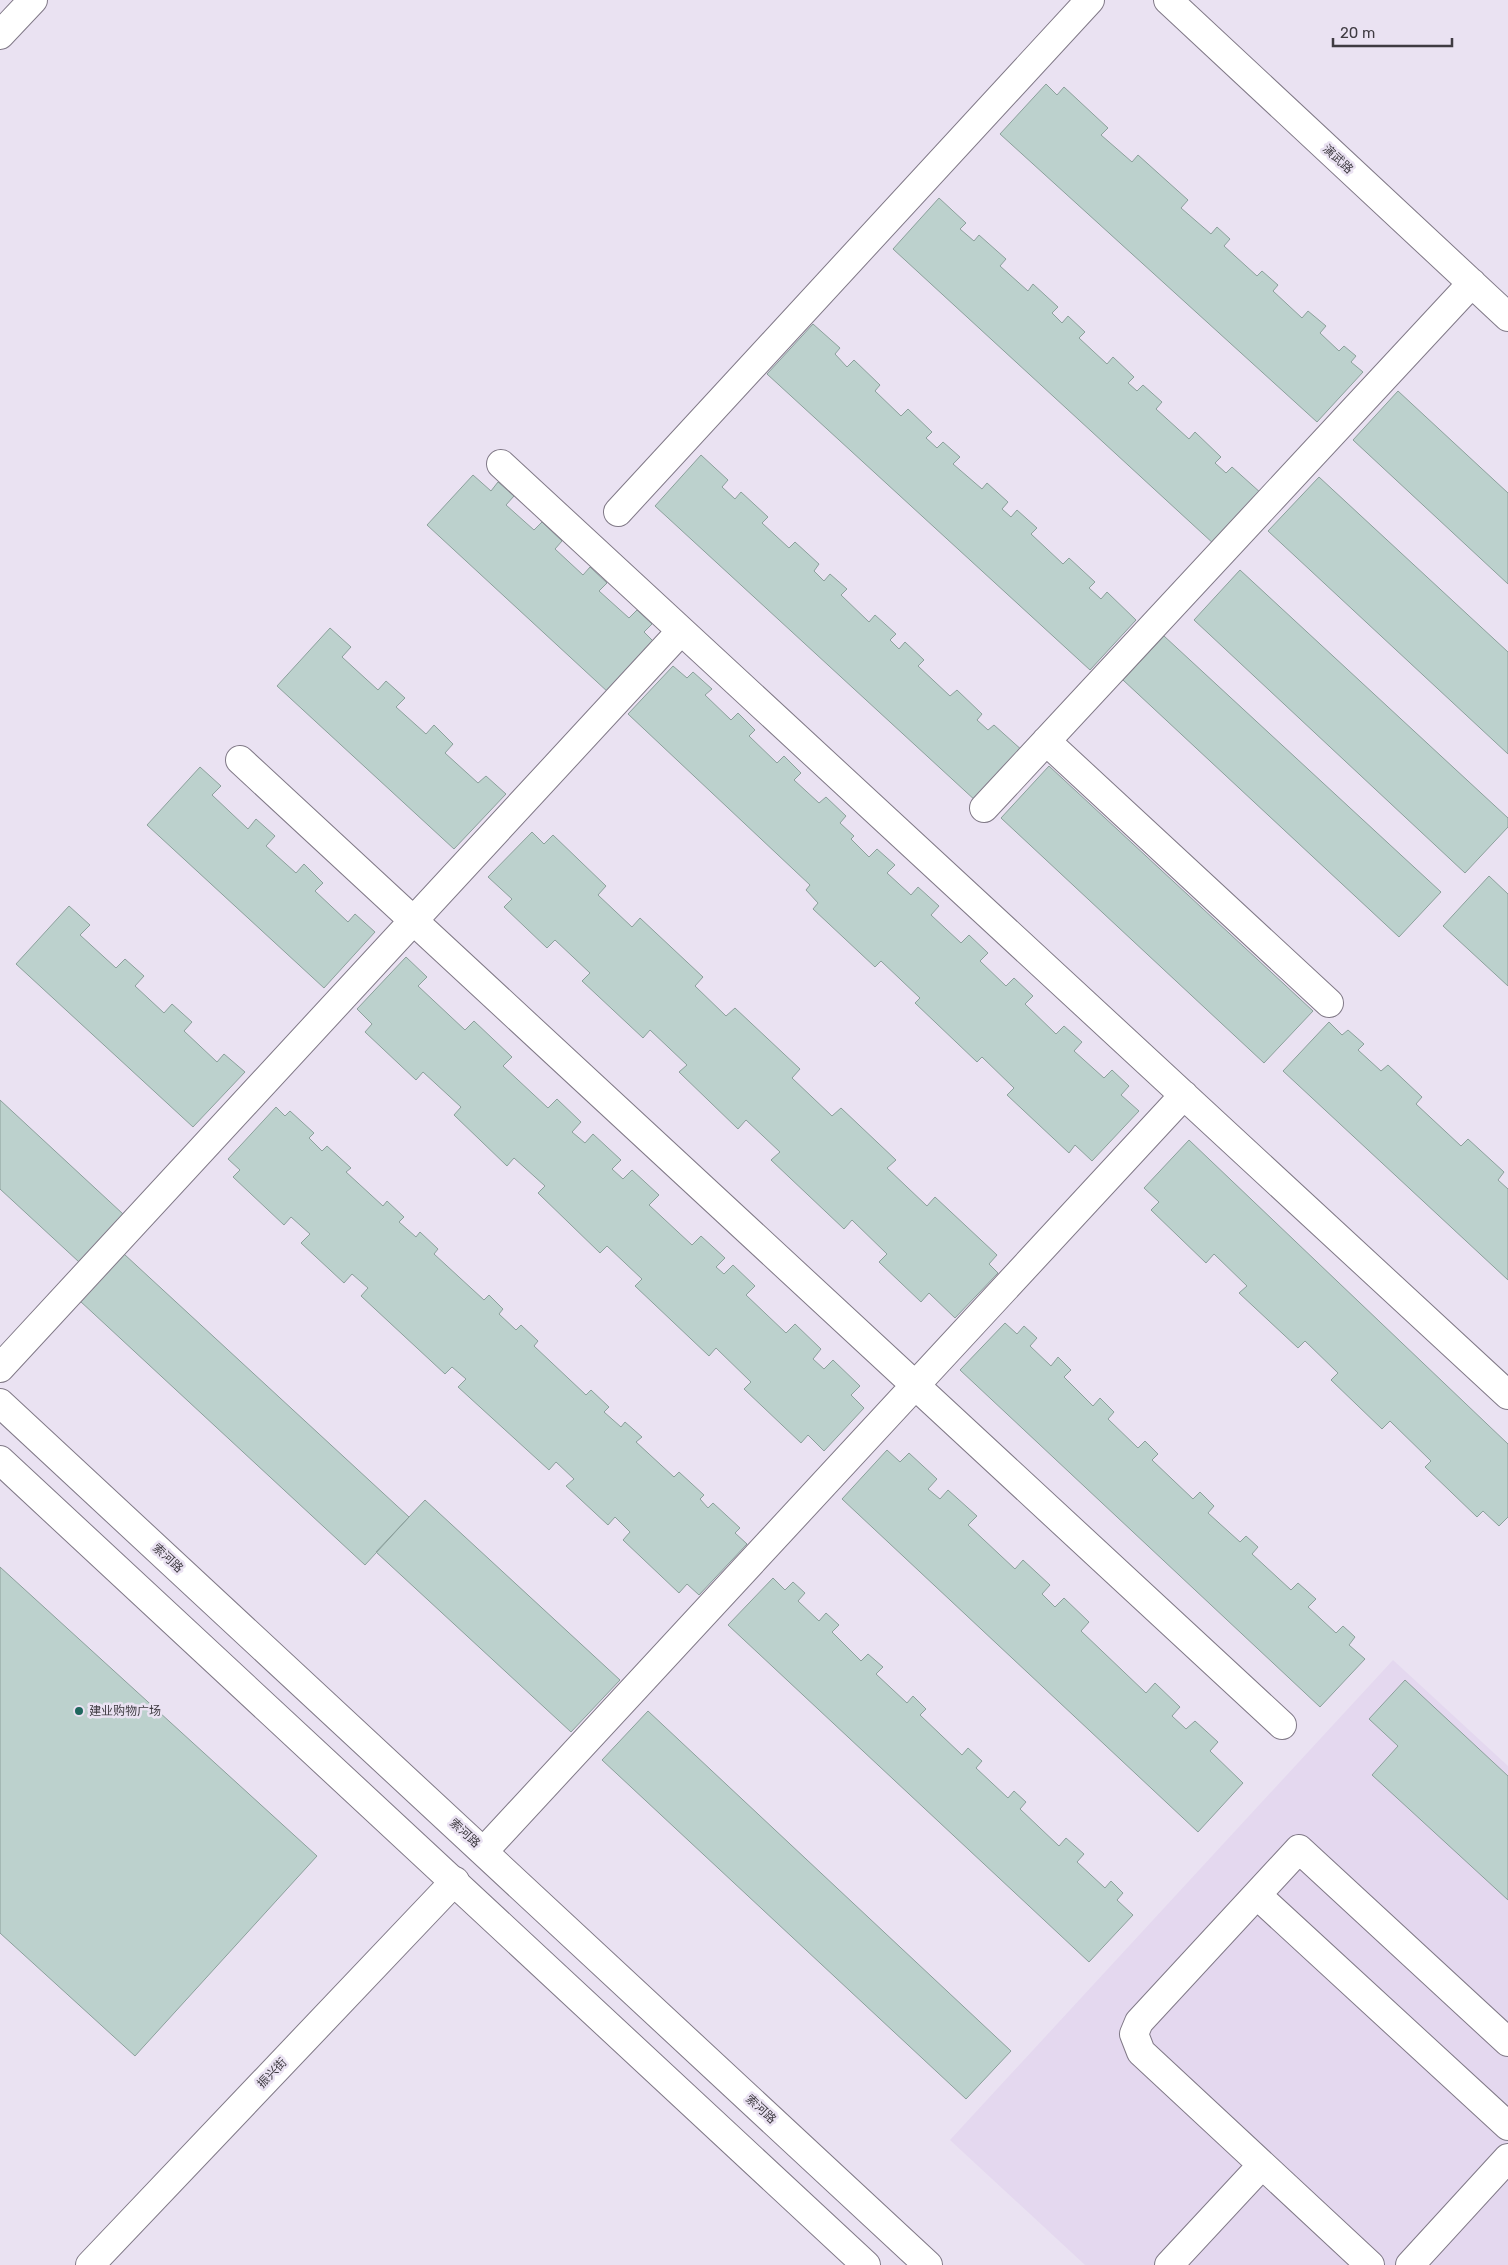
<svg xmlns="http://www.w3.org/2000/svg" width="1508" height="2265" viewBox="0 0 1508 2265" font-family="Rubik,'Noto Sans SC',sans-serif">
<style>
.built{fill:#e4d8ef}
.building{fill:#bcd1cd;stroke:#8ca09c}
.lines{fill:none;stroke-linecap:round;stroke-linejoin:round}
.minor-casing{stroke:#807987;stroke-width:30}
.major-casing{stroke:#807987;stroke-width:30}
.minor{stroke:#fff;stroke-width:28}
.major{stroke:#fff;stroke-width:28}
.poi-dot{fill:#1f675e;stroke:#eae2f2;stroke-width:2}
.labels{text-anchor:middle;stroke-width:5;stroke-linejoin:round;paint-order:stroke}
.street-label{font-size:12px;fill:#3f3b42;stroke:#eae2f2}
.poi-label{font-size:12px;fill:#3f3b42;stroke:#eae2f2;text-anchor:start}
</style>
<rect width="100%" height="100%" fill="#eae2f2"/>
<path class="built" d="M1393 1660 1508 1766V2265H1085L950 2140Z"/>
<path class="building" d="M1046 84 1057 95 1064 87 1108 128 1101 135 1132 162 1138 155 1188 200 1181 208 1211 234 1217 227 1230 239 1224 246 1257 276 1262 271 1278 285 1273 291 1302 318 1308 311 1326 326 1320 333 1339 351 1344 346 1356 356 1351 362 1363 372 1317 422 1000 134Z
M939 198 966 223 960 229 974 241 979 235 1006 259 1000 266 1028 291 1033 284 1058 307 1052 313 1062 323 1068 316 1085 332 1079 338 1107 364 1113 357 1134 377 1128 383 1137 391 1143 385 1162 402 1156 409 1189 439 1195 432 1221 457 1215 463 1226 473 1232 467 1262 494 1215 545 893 249Z
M813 324 840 348 835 354 847 367 854 360 880 385 875 391 901 416 908 409 932 432 926 438 937 448 943 442 960 457 953 464 982 489 987 483 1008 502 1002 509 1011 517 1017 510 1037 528 1031 534 1063 564 1069 558 1095 582 1089 588 1101 599 1107 592 1136 620 1090 670 767 374Z
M1398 391 1508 493V584L1353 440Z
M701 455 728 480 722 487 735 499 741 492 768 517 762 523 789 548 795 542 819 564 814 571 824 581 830 574 847 589 841 595 869 622 875 615 896 634 890 640 899 649 905 642 924 660 918 666 950 696 957 690 982 714 977 720 988 730 994 725 1024 752 977 802 655 506Z
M473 475 491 491 498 482 514 496 506 505 534 530 542 522 562 541 555 549 583 575 590 567 607 583 599 591 629 618 637 610 652 624 644 632 655 643 609 693 427 525Z
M1319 477 1508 652V754L1268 531Z
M1240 570 1508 818V827L1465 873 1194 620Z
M330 628 351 647 342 657 378 690 386 681 405 698 396 707 426 734 434 725 453 744 445 753 478 783 486 776 506 794 454 849 277 686Z
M1164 636 1441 892 1399 937 1123 680Z
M673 666 687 678 693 672 712 689 705 695 731 720 738 713 755 730 749 736 777 763 784 756 801 773 794 780 819 803 826 797 846 816 840 823 854 836 851 839 869 857 877 849 895 865 887 873 911 895 918 887 939 906 931 915 961 943 969 935 988 953 980 961 1006 986 1014 978 1033 996 1025 1004 1056 1034 1064 1026 1082 1042 1074 1051 1104 1078 1112 1070 1129 1086 1121 1095 1139 1111 1092 1161 1075 1145 1069 1153 1007 1095 1014 1088 982 1057 977 1062 915 1003 920 998 881 961 875 967 813 909 818 903 806 890 810 885 628 714Z
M1049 766 1313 1011 1264 1063 1001 818Z
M200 767 221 786 212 795 248 829 256 819 275 836 266 846 296 873 304 864 323 883 315 891 348 922 355 914 375 932 324 988 147 825Z
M532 832 544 844 553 835 606 886 598 895 632 927 640 918 703 977 695 986 726 1016 735 1008 800 1069 792 1078 832 1116 841 1108 896 1160 887 1168 927 1206 935 1197 997 1255 989 1264 998 1273 955 1318 929 1293 921 1302 879 1262 887 1254 852 1220 844 1229 771 1160 780 1152 746 1120 738 1129 679 1072 687 1065 650 1030 643 1038 582 981 590 973 555 940 547 948 504 907 512 899 488 877Z
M1489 876 1508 894V986L1443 926Z
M69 906 90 925 80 935 116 968 125 959 144 976 135 986 164 1013 172 1004 192 1022 184 1031 217 1062 224 1054 245 1072 193 1127 16 964Z
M406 957 427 977 418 986 465 1030 474 1021 512 1057 503 1066 548 1108 557 1099 581 1122 572 1132 585 1143 593 1134 621 1160 612 1169 623 1179 632 1170 659 1195 649 1205 692 1245 701 1236 725 1258 716 1267 724 1274 733 1265 755 1286 746 1295 786 1333 795 1324 821 1349 813 1359 824 1369 833 1360 860 1386 851 1395 864 1408 824 1451 808 1435 801 1443 744 1389 751 1382 716 1348 709 1356 635 1286 642 1279 607 1246 600 1253 538 1193 545 1186 514 1158 507 1166 454 1115 461 1107 423 1072 416 1080 365 1032 372 1024 357 1009Z
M1329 1022 1342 1035 1348 1030 1364 1044 1358 1050 1381 1071 1388 1065 1422 1097 1416 1104 1461 1146 1468 1139 1504 1172 1498 1180 1508 1189V1280L1283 1071Z
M0 1100 123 1214 79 1262 0 1189Z
M276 1107 285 1116 290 1111 314 1133 309 1138 322 1151 327 1146 351 1168 346 1172 383 1206 387 1201 404 1217 399 1222 416 1237 420 1232 438 1249 434 1254 484 1300 489 1295 503 1309 499 1314 516 1330 521 1325 538 1341 534 1346 586 1395 591 1390 609 1407 604 1412 621 1427 625 1422 642 1437 636 1442 674 1477 679 1472 704 1495 700 1499 708 1508 713 1503 740 1528 735 1533 747 1544 699 1595 687 1584 679 1593 623 1540 630 1532 615 1517 608 1525 566 1486 574 1479 556 1462 549 1470 458 1387 466 1379 452 1367 445 1374 361 1296 368 1288 352 1274 344 1283 301 1243 310 1234 291 1217 284 1225 233 1177 240 1170 228 1159Z
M1189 1140 1508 1444V1517L1499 1526 1483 1511 1477 1517 1425 1467 1431 1461 1390 1421 1382 1429 1331 1380 1338 1373 1305 1341 1298 1348 1239 1293 1247 1286 1214 1254 1206 1263 1151 1210 1159 1202 1144 1188Z
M124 1254 409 1517 365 1565 80 1301Z
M1005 1323 1017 1334 1024 1326 1037 1338 1030 1346 1051 1366 1058 1357 1071 1370 1064 1377 1093 1406 1100 1398 1114 1412 1108 1419 1138 1448 1145 1441 1158 1454 1152 1460 1193 1499 1200 1492 1214 1506 1208 1513 1240 1542 1246 1536 1258 1547 1252 1554 1291 1590 1298 1583 1316 1599 1308 1607 1336 1633 1343 1626 1355 1637 1349 1645 1365 1659 1320 1707 960 1370Z
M887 1450 900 1462 909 1453 937 1479 928 1489 940 1499 948 1490 977 1516 968 1525 1015 1569 1023 1560 1050 1585 1042 1594 1055 1607 1064 1598 1089 1622 1081 1631 1146 1693 1155 1683 1180 1707 1172 1716 1186 1729 1195 1721 1218 1742 1210 1751 1243 1783 1198 1832 842 1499Z
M425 1500 620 1680 571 1732 376 1552Z
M0 1567 317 1856 135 2056 0 1933Z
M773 1578 785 1590 793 1582 805 1593 798 1601 819 1621 826 1613 839 1625 832 1632 861 1661 868 1654 883 1667 876 1674 907 1703 913 1696 926 1709 920 1715 962 1755 968 1748 982 1761 976 1768 1008 1798 1014 1791 1026 1802 1020 1809 1059 1846 1066 1838 1084 1854 1077 1862 1105 1888 1111 1881 1123 1893 1117 1900 1133 1915 1089 1962 728 1625Z
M1405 1680 1508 1776V1900L1372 1775 1398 1746 1369 1719Z
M648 1711 1011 2051 966 2099 602 1760Z"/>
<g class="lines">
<g class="minor-casing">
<path id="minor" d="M1168 0 1508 317
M501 464 1508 1395
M618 512 1090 0
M1046 741 1329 1003
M240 760 1282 1725
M984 808 1472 283
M0 1368 681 631
M484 1851 1184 1095
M1257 1895 1508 2126
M90 2265 455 1881
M1169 2265 1262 2165
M1370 2265 1141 2052 1134 2034 1139 2022 1299 1849 1508 2042
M1410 2265 1508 2158"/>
</g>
<g class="major-casing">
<path id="major" d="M0 35 33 0
M0 1403 928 2265
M0 1460 866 2265"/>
</g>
<use href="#minor" class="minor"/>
<use href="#major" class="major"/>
</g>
<circle class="poi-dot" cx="79" cy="1711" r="5"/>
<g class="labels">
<g class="street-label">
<text transform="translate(1338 159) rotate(43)" y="4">演武路</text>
<text transform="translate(168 1558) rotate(43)" y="4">索河路</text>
<text transform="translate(465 1833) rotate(43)" y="4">索河路</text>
<text transform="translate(272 2073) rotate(-46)" y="4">振兴街</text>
<text transform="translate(761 2109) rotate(43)" y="4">索河路</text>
</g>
<g class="poi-label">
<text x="89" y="1715">建业购物广场</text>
</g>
</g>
<path d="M1333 38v8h119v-8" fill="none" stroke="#3f3b42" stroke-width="2.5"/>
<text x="1340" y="38" font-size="15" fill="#3f3b42" stroke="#eae2f2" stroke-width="4" paint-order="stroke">20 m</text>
</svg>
